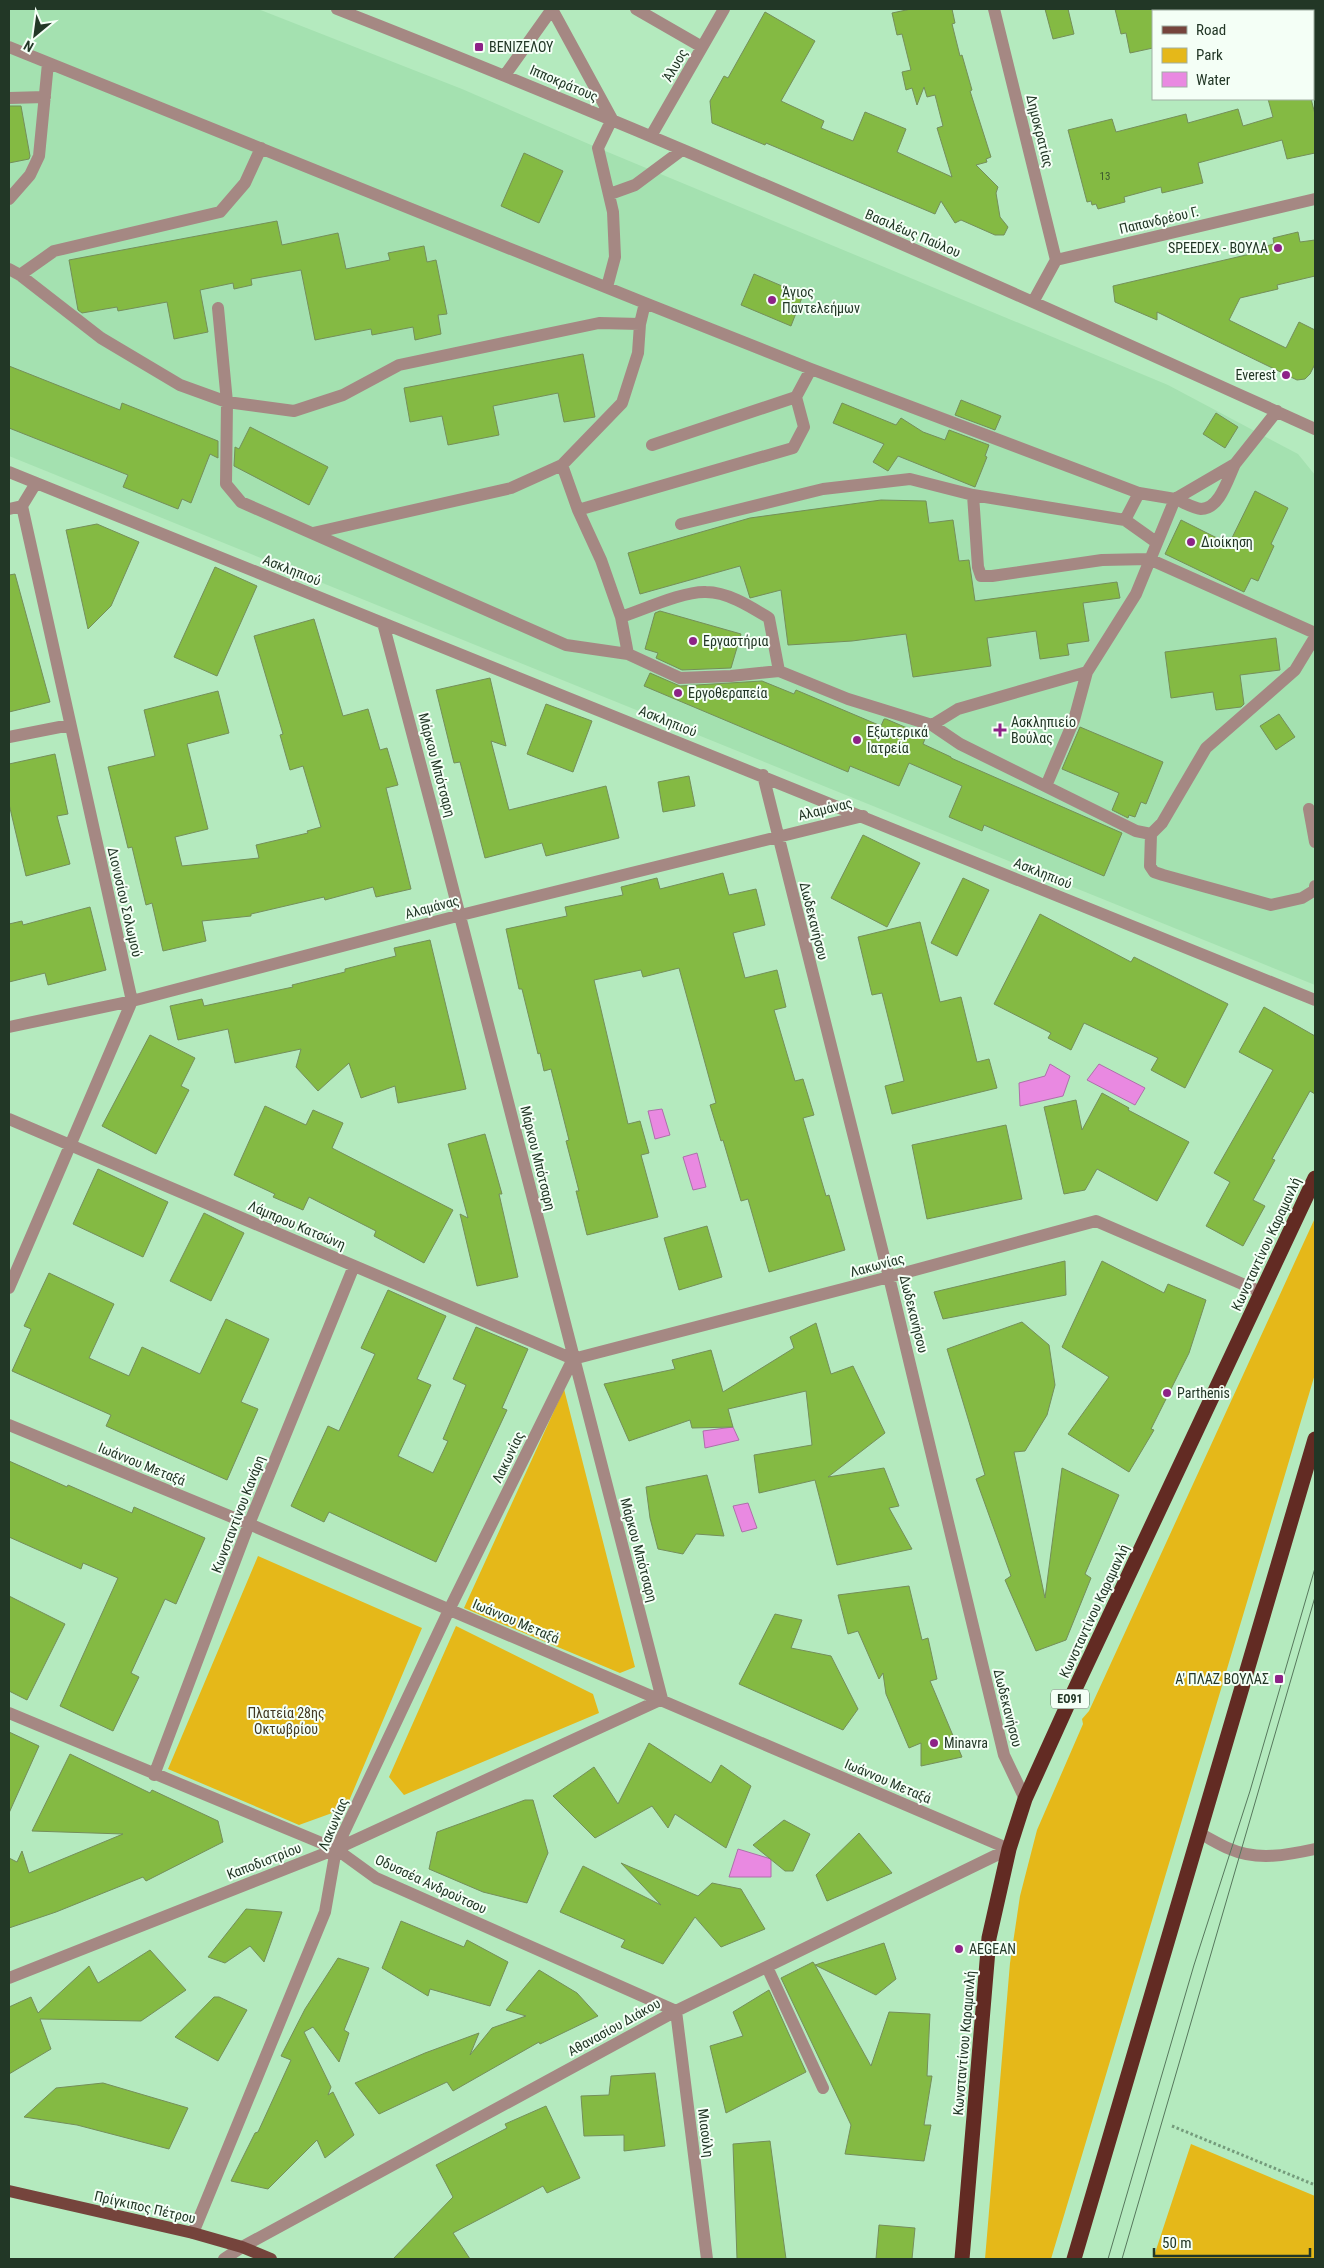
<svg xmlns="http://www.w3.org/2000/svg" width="1324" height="2268" viewBox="0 0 1324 2268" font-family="'Roboto Condensed',sans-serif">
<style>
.built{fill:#a4e1b0}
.green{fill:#e5b819}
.water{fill:#e989e1;stroke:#ad70a9}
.building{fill:#84ba43;stroke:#748f5a}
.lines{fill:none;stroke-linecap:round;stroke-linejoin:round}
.path{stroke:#749b7b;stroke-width:3;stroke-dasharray:2.5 2.5;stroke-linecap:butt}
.minor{stroke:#a58883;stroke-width:12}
.major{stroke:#75443c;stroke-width:12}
.highway{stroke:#622b23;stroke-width:15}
.tram{stroke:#57785d;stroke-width:1}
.poi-dot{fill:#8d2387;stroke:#f4fff6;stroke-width:2}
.labels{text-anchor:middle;stroke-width:4;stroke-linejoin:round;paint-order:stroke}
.number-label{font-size:11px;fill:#3a582d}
.shield{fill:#f4fff6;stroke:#617364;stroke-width:1}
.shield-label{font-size:12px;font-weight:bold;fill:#223726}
.poi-label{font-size:14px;fill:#223726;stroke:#f4fff6;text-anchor:start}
.street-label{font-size:14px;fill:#223726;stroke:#f4fff6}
.park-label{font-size:14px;fill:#413822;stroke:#f4fff6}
</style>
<rect width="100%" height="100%" fill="#b4eabe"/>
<path class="built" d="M9 9H258L462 89 598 148 1168 385 1298 454 1315 475V985L9 456Z"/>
<path class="green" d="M1315 1218V1374L1051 2259H985L1010 1963 1020 1896 1037 1830 1083 1724 1082 1719 1089 1711Z
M564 1389 635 1667 620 1673 464 1608Z
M258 1556 422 1628 346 1808 299 1825 168 1769Z
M456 1626 593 1694 599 1713 404 1795 389 1777Z
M1191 2144 1315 2196V2259H1153Z"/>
<path class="water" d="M1050 1064 1070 1076 1063 1096 1020 1106 1019 1083 1045 1076Z
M1099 1064 1145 1088 1135 1105 1087 1080Z
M662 1109 670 1135 655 1139 648 1111Z
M697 1153 706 1187 693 1190 683 1157Z
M733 1427 739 1440 705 1448 703 1431Z
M748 1503 757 1528 742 1532 733 1506Z
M738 1849 771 1859V1877H729Z"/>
<path class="building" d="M911 9H952L955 23 952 24 960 56 962 55 972 90 970 91 991 157 986 159 987 162 976 165 998 187 996 193 1000 217 1008 227 1004 235H995L961 220 955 223 941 201 935 214 766 143 765 145 712 123 710 101 724 76 728 78 765 12 815 41 781 101 824 121 821 128 853 141 865 112 906 129 897 152 952 177 937 128 943 126 935 95 927 97 924 87 917 105 912 88 906 90 902 72 911 70 902 34 897 35 892 13Z
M1045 9H1068L1074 34 1053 39Z
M1115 9H1153V48L1130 53 1126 33 1121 34Z
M1268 99H1311L1315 114V153L1287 159 1282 140 1198 163 1203 183 1162 193 1161 187 1124 197 1125 202 1098 209 1096 204 1092 205 1091 201 1087 202 1068 130 1112 119 1116 132 1186 114 1188 123 1238 109 1243 126 1273 117Z
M9 106H21L30 156 29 159 9 163Z
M524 153 563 171 539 223 501 206Z
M277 221 282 245 338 233 346 269 390 260 388 253 424 246 427 262 436 260 447 314 438 315 441 334 415 340 413 327 372 335 371 329 315 340 301 270 251 279 252 285 234 289 233 283 200 290 208 332 174 339 167 302 118 311 117 307 82 313 78 310 69 260Z
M1298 232 1300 242 1315 240V276L1277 285 1278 289 1240 298 1229 320 1286 348 1299 322 1315 330V364L1310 374 1305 379 1297 380 1157 312V320L1115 302 1113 286 1259 252 1258 248 1274 244 1273 238Z
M754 274 803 295 791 326 741 305Z
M583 354 595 417 564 422 558 393 493 406 499 435 448 445 442 416 410 422 404 388Z
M9 366 120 410 122 403 218 441V458L210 454 191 503 182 499 178 509 123 487 128 475 9 428Z
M961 400 1001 416 995 430 955 415Z
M842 403 896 425 901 418 923 432 945 440 949 430 989 445 985 456 987 457 975 487 898 456 888 471 873 462 884 444 833 423Z
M1216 413 1238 427 1225 448 1203 434Z
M250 427 328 467 309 505 234 466 235 447 239 449Z
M1255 491 1288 508 1271 544 1274 546 1258 581 1251 578 1244 592 1165 554 1181 520 1229 544Z
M881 500 926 501 929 523 953 520 959 561 969 560 975 601 1117 582 1120 598 1083 603 1089 641 1067 644 1069 655 1040 659 1036 631 987 638 991 666 913 677 906 634 852 641 788 645 781 590 750 598 740 566 640 594 628 553 750 518Z
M97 524 139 542 111 606 88 629 66 530Z
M215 567 257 586 217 676 174 657Z
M15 574 50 702 9 712V575Z
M660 611 741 634 731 668 682 670 656 658 658 653 645 649 655 613Z
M314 619 343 716 368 709 380 750 387 748 398 785 386 788 411 889 376 897 373 887 325 900 324 897 251 914V916L202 921 206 941 163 951 152 903 146 905 132 847 128 848 108 767 155 756 144 710 218 691 229 733 187 744 208 829 175 837 182 866 259 858 256 845 308 833 307 831 321 827 303 766 290 770 280 735 283 734 254 636Z
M1276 638 1280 670 1240 675 1244 704 1241 707 1216 710 1213 692 1171 698 1165 652Z
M650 673 680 686 762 681 794 694 796 690 881 726 884 719H886L926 736 923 744 951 757V758L1122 833 1104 876 984 825 982 831 949 817 962 786 909 763 899 786 850 766 848 772 644 686Z
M490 678 506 746 491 741 509 810 606 786 619 838 546 856 542 843 485 858 460 762 454 763 436 690Z
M546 704 592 721 573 772 527 754Z
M1279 714 1295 737 1276 750 1260 726Z
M1080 727 1163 762 1146 804 1141 802 1135 817 1129 815 1128 818 1112 810 1119 793 1062 769Z
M55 754 68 814 57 816 70 864 26 876 9 804V764Z
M689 776 695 806 663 812 658 782Z
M863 835 920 863 887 927 831 898Z
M723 873 729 895 756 889 765 925 733 933 745 978 777 970 786 1007 774 1010 795 1081 803 1079 814 1115 803 1118 826 1196 829 1195 845 1250 769 1272 748 1199 741 1201 723 1140 721 1141 710 1105 716 1103 679 968 643 977 641 970 594 980 628 1124 640 1121 649 1153 641 1155 658 1217 587 1235 576 1191H579L566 1141 569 1140 551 1069 544 1071 540 1053 538 1054 522 989H519L506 929 567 916 565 907 623 895 621 887 657 878 660 889Z
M963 878 989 890 957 956 931 943Z
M90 907 106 970 48 985 45 973 9 982V924L22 921 23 925Z
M1040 914 1131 962 1134 957 1228 1004 1185 1088 1151 1070 1158 1058 1084 1023 1071 1050 1048 1038 1051 1033 994 1004Z
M920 922 940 1002 961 997 977 1062 989 1059 997 1088 892 1114 885 1086 904 1081 882 993 872 995 858 937Z
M430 940 466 1089 398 1103 395 1086 361 1098 349 1063 318 1091 296 1067 301 1049 235 1063 228 1029 178 1040 170 1006 202 999 204 1006 293 987 292 985 345 972V969L396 956 394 948Z
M1264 1007 1315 1036V1094L1310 1091 1272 1159 1275 1160 1253 1200 1265 1206 1243 1246 1206 1226 1230 1182 1214 1173 1273 1070 1239 1052Z
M150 1035 195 1058 181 1086 189 1090 156 1154 102 1126Z
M1102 1093 1129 1108 1128 1110 1189 1142 1157 1201 1097 1169 1085 1190 1064 1194 1044 1107 1076 1100 1082 1130Z
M265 1106 306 1125 313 1110 343 1123 332 1148 453 1210 424 1263 374 1236 376 1231 309 1197 303 1210 273 1197 275 1194 234 1175Z
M1006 1125 1022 1199 927 1219 912 1145Z
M485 1134 502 1194H499L518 1277 477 1286 460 1214 468 1218 448 1144Z
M98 1169 168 1202 143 1257 73 1224Z
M204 1213 244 1233 211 1301 170 1281Z
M707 1226 722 1277 679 1290 664 1238Z
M1065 1261 1066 1295 943 1319 934 1292Z
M1102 1261 1164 1293 1168 1284 1206 1300 1189 1353 1151 1429 1154 1430 1129 1472 1068 1434 1109 1377 1062 1347Z
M49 1273 114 1304 89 1358 129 1376 142 1347 200 1374 226 1319 269 1339 241 1402 258 1409 227 1480 106 1426 111 1415 12 1371 31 1329 24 1326Z
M388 1290 446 1316 417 1379 431 1385 398 1456 433 1473 448 1441 443 1439 466 1385 453 1379 476 1327 528 1349 502 1408 507 1410 436 1562 329 1512 324 1522 291 1506 328 1426 339 1431 375 1354 361 1348Z
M1022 1322 1049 1345 1055 1385 1047 1415 1025 1451 1014 1452 1045 1598 1062 1468 1119 1495 1085 1574 1091 1578 1066 1640 1036 1651 1005 1580 1011 1576 976 1479 985 1475 947 1349Z
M816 1323 831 1374 853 1366 885 1433 828 1477 884 1468 899 1506 889 1508 912 1549 837 1565 815 1480 759 1493 754 1455 812 1445 806 1391 728 1409 733 1427 692 1428 690 1420 629 1441 604 1384 675 1369 672 1360 711 1350 723 1392 794 1348 790 1337Z
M9 1461 67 1487 68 1485 132 1513 134 1507 205 1538 176 1604 165 1599 131 1673 139 1677 113 1731 60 1706 118 1578 83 1563 81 1569 9 1537Z
M707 1475 724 1536 696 1534 683 1554 658 1549 650 1518 646 1487Z
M909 1586 922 1640 928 1638 937 1679 930 1681 962 1757 921 1766V1743L909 1748 886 1694 883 1673 879 1679 858 1631 848 1634 838 1595Z
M9 1596 65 1624 27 1700 9 1691Z
M775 1614 802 1620 791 1648 831 1656 858 1709 843 1730 739 1684Z
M9 1732 39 1746 9 1813Z
M649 1743 711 1783 721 1765 751 1786 726 1848 675 1814 668 1828 652 1806 595 1838 553 1796 594 1767 618 1804Z
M70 1754 150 1793 152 1790 218 1821 223 1842 146 1881 143 1877 56 1912 9 1928V1858L17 1862 22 1851 29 1873 123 1834 32 1831Z
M525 1800H533L548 1853 527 1903 483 1892 429 1869 437 1832Z
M784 1820 810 1834 793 1871H785L753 1845Z
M859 1833 892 1873 827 1901 816 1875Z
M621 1863 698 1896 712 1883 741 1889 765 1929 721 1947 695 1917 663 1964 621 1947 625 1940 560 1912 583 1866 661 1905Z
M246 1909 282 1912 264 1962 250 1946 225 1963 208 1957Z
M401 1921 464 1947 467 1940 508 1962 490 2006 430 1989 428 1996 382 1968Z
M884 1943 896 1979 876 1995 815 1965 871 2066 889 2012 930 2014 927 2076H932L924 2125H931L924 2161 845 2154 851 2125 781 1978 813 1962 815 1965Z
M150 1950 186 1990 141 2021 40 2019 51 2049 9 2074V2007L31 1997 38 2013 89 1966 98 1983Z
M338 1958 369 1968 344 2030 349 2033 339 2062 313 2027 304 2032 331 2087 328 2095 333 2092 354 2135 325 2158 317 2140 268 2189 231 2181 255 2133 258 2132 291 2060 281 2056 305 2009Z
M539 1970 577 1993 598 2016 540 2044 539 2042 453 2091 447 2082 379 2114 355 2083 425 2053 479 2033 470 2055 492 2028 526 2016 506 2010Z
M769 1990 806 2072 726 2113 710 2046 743 2036 733 2012Z
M214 1997H219L247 2010 218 2061 175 2037Z
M655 2073 665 2146 624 2151V2135L584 2136 581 2096 609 2095 611 2076Z
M103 2083 188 2108 169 2149 77 2125 24 2117 56 2088Z
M546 2106 580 2178 547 2193 543 2186 453 2233 470 2259H393L453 2197 436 2165 507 2128 505 2124Z
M770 2141 786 2259H737L733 2144Z
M879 2225 915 2228 912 2259H876Z"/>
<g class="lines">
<path class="path" d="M1172 2126 1315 2185"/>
<path class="minor" d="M337 9C667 138 992 282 1315 429
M552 9 612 119
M636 9 702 47
M994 9 1056 260
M9 47 645 303 811 369 1139 493 1175 499 1235 464 1277 411
M505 75 552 9
M9 98 45 97
M651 136 724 9
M610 194 635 185 682 150
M9 199 30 175 39 156 48 63
M9 269 20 275 101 338 180 385 227 402 294 411 343 395 399 365 599 323 640 324
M20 275 54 251 220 212 245 183 261 148
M607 287 615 257 613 212 598 148 612 119
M1033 302 1056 260 1315 199
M645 303 640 324 638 353 622 403 562 465 578 510 601 560 621 617 628 654 680 678 731 676 779 671 848 699 932 725 960 744 1136 831 1151 834
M218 308 227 402 226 484 241 502 566 645 628 654
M652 445 796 397 811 369
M9 472 1315 1000
M1139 493 1125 520 973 495 978 567 981 576H992L1102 560 1149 559 1315 633
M9 509 22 506 36 483
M578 510 793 448 804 427 796 397
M1125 520 1156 542
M681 524 823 489 910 479 973 495
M313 533 511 488 562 465
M621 617C643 610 683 591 706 592 728 592 751 607 769 618L779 671
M1315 637 1295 670 1206 748 1162 823 1151 834 1150 866 1154 872 1163 875 1271 905 1302 898 1315 890V886
M932 725 958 709 1087 672
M9 737 70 725
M763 775 889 1277 1004 1755 1025 1799
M1046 786 1074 720 1087 672 1136 594 1175 499C1183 502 1193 508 1201 509 1220 509 1228 478 1235 464
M1309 809 1315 842
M9 1027 132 1001 461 915 863 816
M9 1119 573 1359
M9 1288 132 1001 22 506
M9 1425 249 1524 1009 1849
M9 1713 336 1849 376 1878 676 2011 707 2259
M154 1775 249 1524 354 1266
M1199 1833C1209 1838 1220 1845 1230 1849 1257 1861 1288 1855 1315 1849
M767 1967 823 2088
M9 1978 336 1849 662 1699C568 1341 479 981 383 623
M193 2233 325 1912 336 1849 449 1610 573 1359 889 1277 1096 1221 1261 1292
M224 2259 242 2247 676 2011 1009 1849"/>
<path class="major" d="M9 2191 193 2233 242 2247 271 2259"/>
<path class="highway" d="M962 2259 989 1938 1009 1849 1025 1799 1068 1704 1315 1178
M1074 2259 1315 1439"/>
<path class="tram" d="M1108 2259 1194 1965 1250 1791 1315 1568
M1122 2259 1315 1597"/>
</g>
<g class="poi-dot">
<rect x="474" y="42" width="10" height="10" rx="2.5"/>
<circle cx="1278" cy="248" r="5"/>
<circle cx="772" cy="300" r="5"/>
<circle cx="1286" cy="375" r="5"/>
<circle cx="1191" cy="542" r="5"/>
<circle cx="693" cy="641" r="5"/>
<circle cx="678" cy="693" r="5"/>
<path d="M997.5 722.5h5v5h5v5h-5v5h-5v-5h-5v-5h5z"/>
<circle cx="857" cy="740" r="5"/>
<circle cx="1167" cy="1393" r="5"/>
<rect x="1274" y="1674" width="10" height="10" rx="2.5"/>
<circle cx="934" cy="1743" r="5"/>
<circle cx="959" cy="1949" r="5"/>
</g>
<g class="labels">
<g class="number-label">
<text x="1105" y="180">13</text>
</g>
<rect class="shield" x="1051" y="1689.5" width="38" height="19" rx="4"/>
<g class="shield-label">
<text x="1070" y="1703">ΕΟ91</text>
</g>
<g class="poi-label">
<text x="489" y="52">ΒΕΝΙΖΕΛΟΥ</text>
<text x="1268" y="253" text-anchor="end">SPEEDEX - ΒΟΥΛΑ</text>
<text x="782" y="297">Άγιος<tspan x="782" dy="16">Παντελεήμων</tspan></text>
<text x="1276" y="380" text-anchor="end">Everest</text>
<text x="1201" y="547">Διοίκηση</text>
<text x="703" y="646">Εργαστήρια</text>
<text x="688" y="698">Εργοθεραπεία</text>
<text x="1011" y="727">Ασκληπιείο<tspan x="1011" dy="16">Βούλας</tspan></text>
<text x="867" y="737">Εξωτερικά<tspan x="867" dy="16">Ιατρεία</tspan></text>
<text x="1177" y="1398">Parthenis</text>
<text x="1269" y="1684" text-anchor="end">Α' ΠΛΑΖ ΒΟΥΛΑΣ</text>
<text x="944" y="1748">Minavra</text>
<text x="969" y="1954">AEGEAN</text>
</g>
<g class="street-label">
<text transform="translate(675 65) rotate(-60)" y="5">Άλυος</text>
<text transform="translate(564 83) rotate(23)" y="5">Ιπποκράτους</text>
<text transform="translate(1040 131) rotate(76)" y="5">Δημοκρατίας</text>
<text transform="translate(1159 220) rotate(-13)" y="5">Παπανδρέου Γ.</text>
<text transform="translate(913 233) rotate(23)" y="5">Βασιλέως Παύλου</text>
<text transform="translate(292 570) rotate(22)" y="5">Ασκληπιού</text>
<text transform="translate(668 721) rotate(22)" y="5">Ασκληπιού</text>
<text transform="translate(437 765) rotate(75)" y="5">Μάρκου Μπότσαρη</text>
<text transform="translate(825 809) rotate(-14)" y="5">Αλαμάνας</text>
<text transform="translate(1043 873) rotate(22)" y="5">Ασκληπιού</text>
<text transform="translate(125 902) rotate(77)" y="5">Διονυσίου Σολωμού</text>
<text transform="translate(432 907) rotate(-15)" y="5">Αλαμάνας</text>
<text transform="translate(814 921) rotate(76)" y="5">Δωδεκανήσου</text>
<text transform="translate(538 1158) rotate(76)" y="5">Μάρκου Μπότσαρη</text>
<text transform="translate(297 1225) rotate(23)" y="5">Λάμπρου Κατσώνη</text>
<text transform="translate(1266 1244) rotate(-65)" y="5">Κωνσταντίνου Καραμανλή</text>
<text transform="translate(877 1265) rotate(-15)" y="5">Λακωνίας</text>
<text transform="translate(914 1314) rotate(76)" y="5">Δωδεκανήσου</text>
<text transform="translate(508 1457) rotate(-64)" y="5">Λακωνίας</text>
<text transform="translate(142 1464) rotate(22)" y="5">Ιωάννου Μεταξά</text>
<text transform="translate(238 1514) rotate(-69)" y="5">Κωνσταντίνου Κανάρη</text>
<text transform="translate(639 1550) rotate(75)" y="5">Μάρκου Μπότσαρη</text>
<text transform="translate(1094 1611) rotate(-65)" y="5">Κωνσταντίνου Καραμανλή</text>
<text transform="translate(516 1621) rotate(23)" y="5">Ιωάννου Μεταξά</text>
<text transform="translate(1008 1708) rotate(76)" y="5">Δωδεκανήσου</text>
<text transform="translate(888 1781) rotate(23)" y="5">Ιωάννου Μεταξά</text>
<text transform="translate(333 1824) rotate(-67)" y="5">Λακωνίας</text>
<text transform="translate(264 1861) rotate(-21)" y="5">Καποδιστρίου</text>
<text transform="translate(431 1884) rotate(25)" y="5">Οδυσσέα Ανδρούτσου</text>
<text transform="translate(614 2027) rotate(-29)" y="5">Αθανασίου Διάκου</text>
<text transform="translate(964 2043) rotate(-85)" y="5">Κωνσταντίνου Καραμανλή</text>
<text transform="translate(706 2133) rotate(83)" y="5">Μιαούλη</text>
<text transform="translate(145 2207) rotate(13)" y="5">Πρίγκιπος Πέτρου</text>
</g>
<g class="park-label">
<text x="286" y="1718">Πλατεία 28ης<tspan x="286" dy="16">Οκτωβρίου</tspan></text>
</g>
</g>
<rect width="1324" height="2268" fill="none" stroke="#223726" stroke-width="20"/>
<rect x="1152" y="10" width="162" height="90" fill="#f4fff6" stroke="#a0afa3"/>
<rect x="1162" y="26" width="25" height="8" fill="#75443c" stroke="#a0afa3"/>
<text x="1196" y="35" font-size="15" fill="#223726">Road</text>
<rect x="1162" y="48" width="25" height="15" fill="#e5b819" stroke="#a0afa3"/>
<text x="1196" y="60" font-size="15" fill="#223726">Park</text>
<rect x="1162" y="72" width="25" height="15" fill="#e989e1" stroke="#a0afa3"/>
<text x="1196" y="85" font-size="15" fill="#223726">Water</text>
<g transform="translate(35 35) rotate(209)" stroke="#f4fff6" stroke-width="4" paint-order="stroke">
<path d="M0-4L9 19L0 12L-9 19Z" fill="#223726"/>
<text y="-8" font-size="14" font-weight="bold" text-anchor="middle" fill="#223726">N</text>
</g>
<path d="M1154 2248v8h156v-8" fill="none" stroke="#223726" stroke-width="2.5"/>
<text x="1162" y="2248" font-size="15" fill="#223726" stroke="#f4fff6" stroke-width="4" paint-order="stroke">50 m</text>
</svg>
